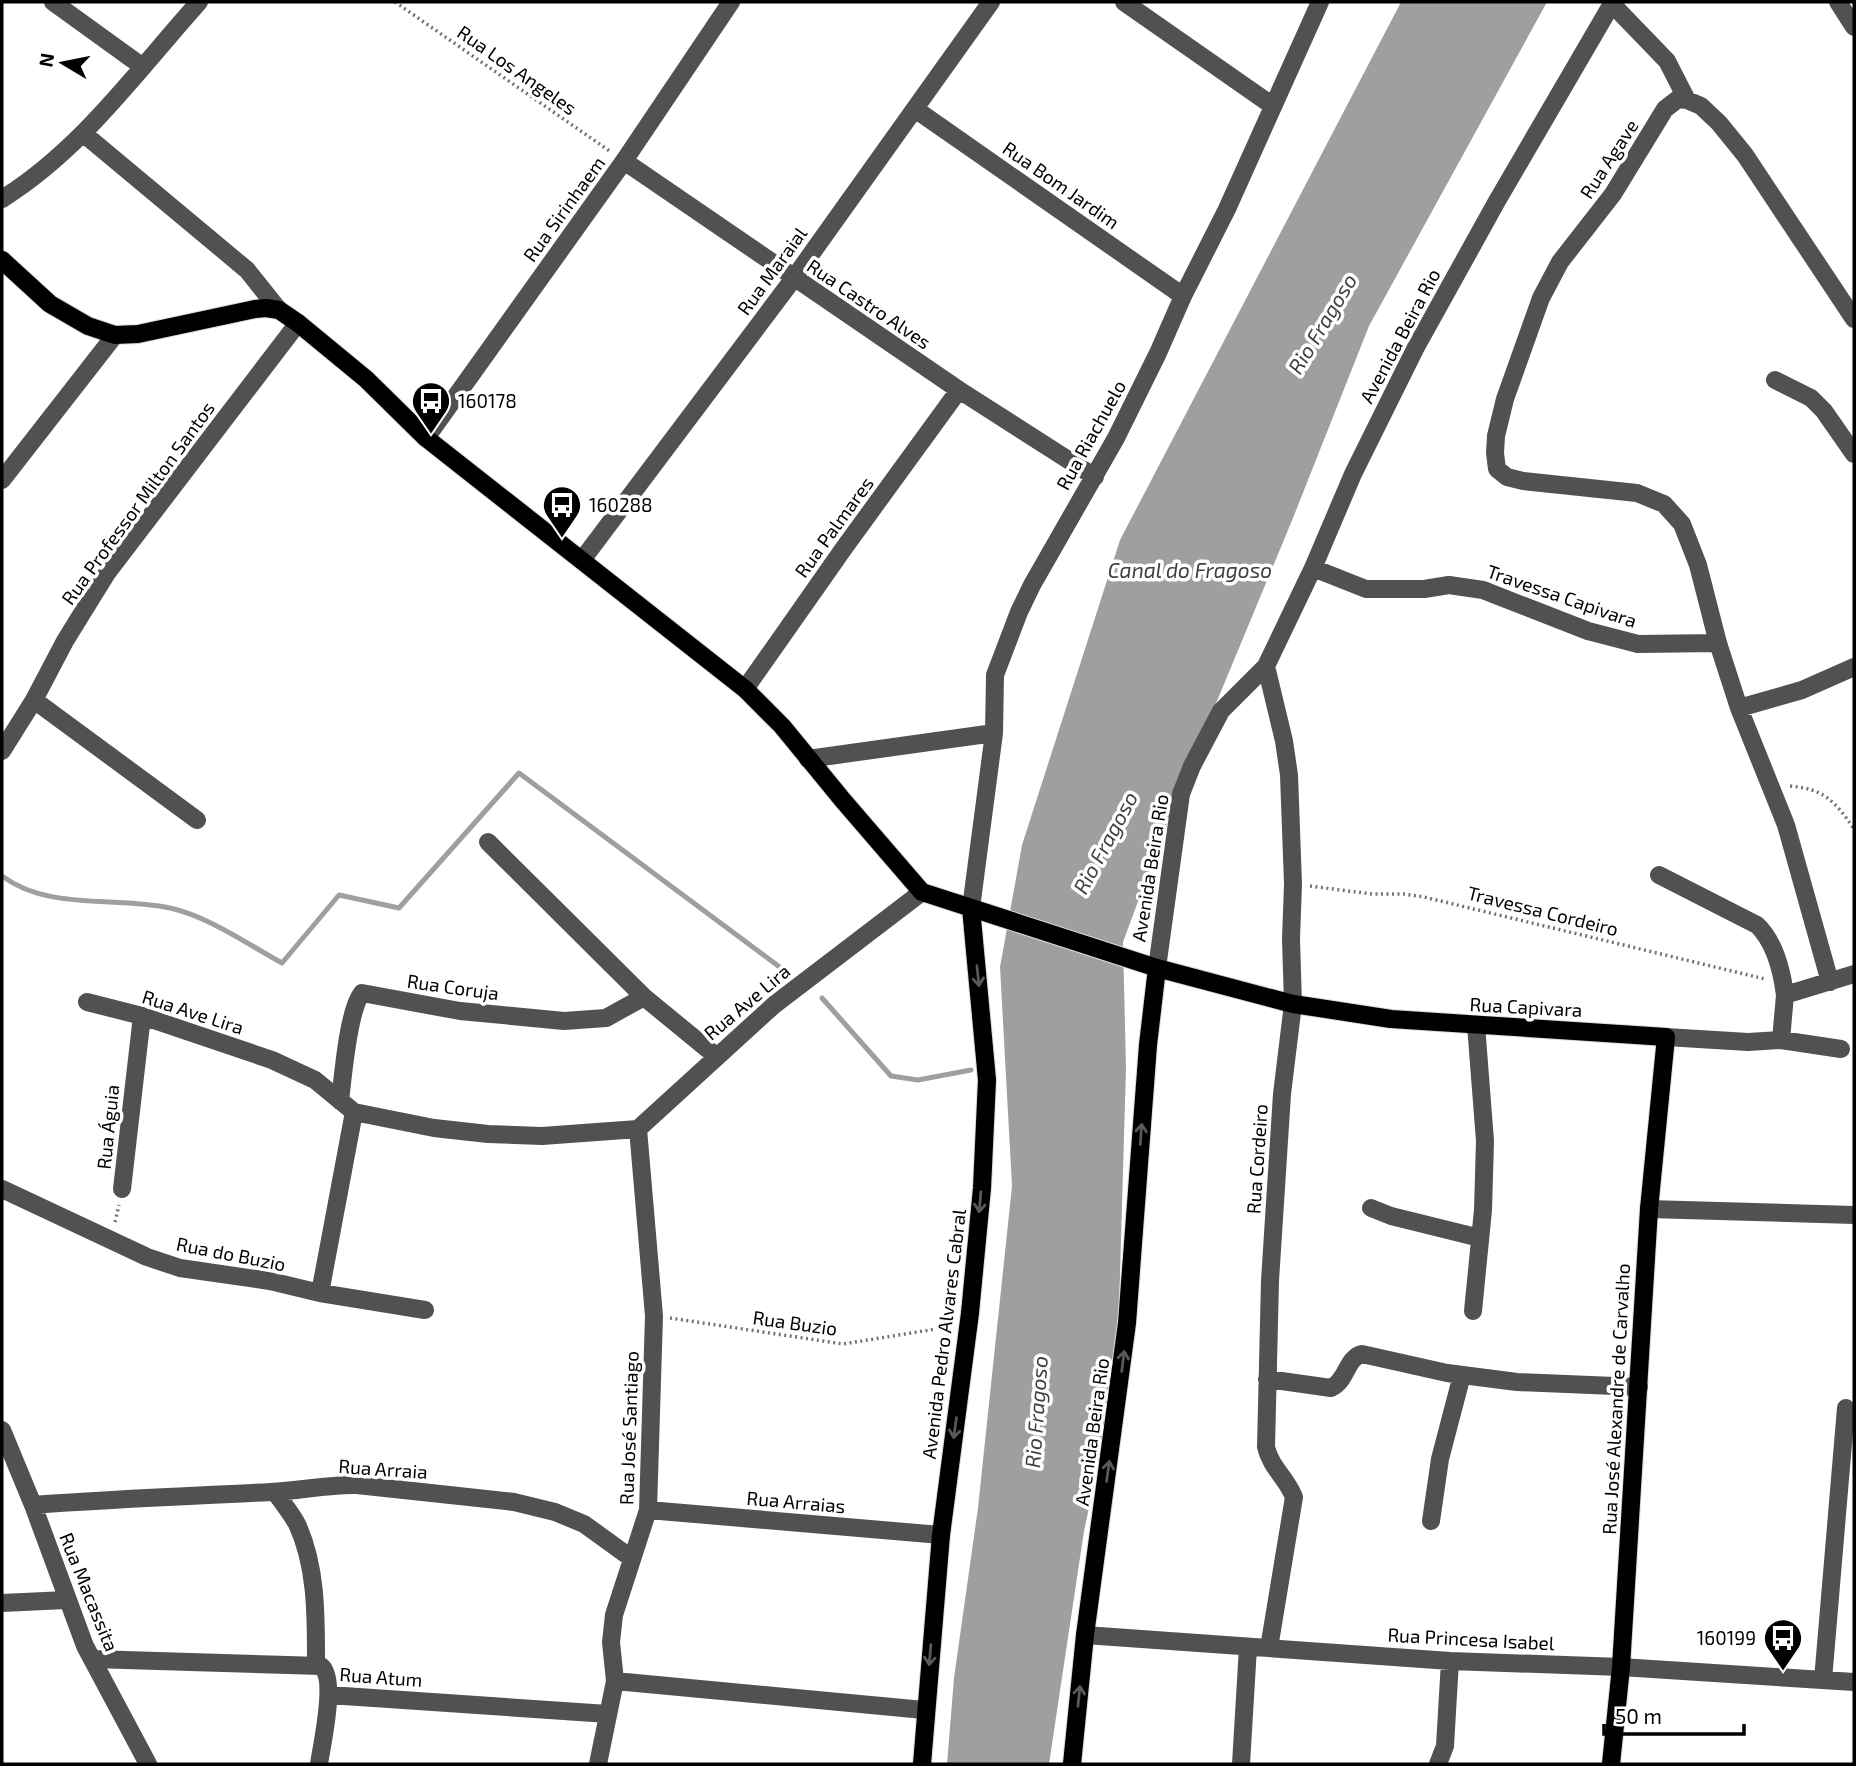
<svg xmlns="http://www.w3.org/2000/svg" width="1856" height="1766" viewBox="0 0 1856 1766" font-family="'Exo 2',sans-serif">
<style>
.water{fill:#9f9f9f}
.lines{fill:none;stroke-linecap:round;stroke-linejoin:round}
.stream{stroke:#9f9f9f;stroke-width:5}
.major-casing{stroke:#dbdbdb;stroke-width:20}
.path{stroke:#737373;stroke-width:3.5;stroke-dasharray:2 3.5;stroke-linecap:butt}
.minor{stroke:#515151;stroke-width:18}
.major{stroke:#000;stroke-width:18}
.oneway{stroke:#595959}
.labels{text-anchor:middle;stroke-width:7;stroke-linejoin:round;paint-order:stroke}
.street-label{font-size:19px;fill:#000;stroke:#fff}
.poi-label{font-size:19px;fill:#000;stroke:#fff;text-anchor:start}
.water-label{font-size:21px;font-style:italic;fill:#404040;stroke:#fff}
</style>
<rect width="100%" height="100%" fill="#fff"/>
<path class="water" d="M1401 2H1547L1369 326 1293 518 1173 807 1123 942 1126 1068 1117 1378 1084 1531 1049 1764H947L954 1678 978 1508 1012 1186 1000 967 1022 845 1120 540Z"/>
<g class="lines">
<path class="stream" d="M2 876C49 911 115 896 170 908 210 917 247 944 282 963L339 895 399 908 519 773 789 974
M822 998 891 1076 918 1080 971 1070"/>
<g class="major-casing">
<path id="major" d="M2 260 50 304 88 326 115 335 138 334 255 309 266 308 279 310 298 323 366 379 426 438 745 689 782 726 841 798 922 892 1157 968 1293 1004 1391 1019 1666 1037 1649 1209 1621 1667 1611 1764
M922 1764 941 1535 970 1313 982 1188 987 1080 971 908
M1072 1764 1085 1635 1127 1323 1148 1045 1157 968"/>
</g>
<path class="path" d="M395 2 611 152
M1790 786C1824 789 1835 801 1854 829
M1310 886 1372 894H1404L1424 897 1765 979
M115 1222 119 1205
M670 1318 843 1344 936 1329 951 1322"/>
<path class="minor" d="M53 2 143 67
M1124 2 1273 106
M1838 2 1854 27
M1612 4 1667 61 1687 100
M915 109 1183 296
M84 134 247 270 279 310
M624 161 959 390 1095 477
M2 199C82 149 137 71 199 2
M1775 380 1811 398 1824 411 1854 454
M426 438 624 161 731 2
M2 480 115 335
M582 560 794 278 991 2
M1313 568 1366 589H1424L1449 585 1483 590 1588 631 1638 644 1718 643
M1266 666 1284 741 1289 775 1293 884 1291 939 1293 1004 1282 1094 1270 1281 1266 1447C1271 1468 1286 1477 1294 1497L1269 1648
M745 689 844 548 959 390
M34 700 197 820
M1739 708 1802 690 1854 667
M2 751 34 700 65 641 107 573 298 323
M808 759 994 733
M488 842 644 997 716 1056
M1659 875 1757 925C1775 942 1782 972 1785 995
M971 908 994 733 995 675 1019 612 1032 585 1116 438 1158 353 1183 296 1227 209 1320 2
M1157 968 1181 794 1192 766 1221 711 1266 666 1313 568 1353 474 1415 349 1497 201 1613 2
M1830 982 1786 825 1739 708 1718 643 1698 565 1682 524 1664 504 1637 493 1523 481 1507 477 1497 469 1495 453 1496 436 1505 399 1541 298 1560 262 1613 194 1665 109 1678 99 1687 100 1701 106 1719 123 1745 155 1854 319
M87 1002 142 1016 272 1060 315 1080 354 1112 434 1128 488 1134 542 1136 638 1129 774 1005 922 892
M1666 1037 1748 1042 1781 1040 1785 995 1854 974
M1781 1040 1841 1049
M340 1101C343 1077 348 1010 362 993L460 1011 564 1021 606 1018 644 997
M2 1189 147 1257 180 1268 270 1281 320 1293 425 1310
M122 1189 142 1016
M1371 1208 1391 1216 1480 1238
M1649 1209 1854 1215
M320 1293 354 1112
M1473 1311 1483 1210 1485 1141 1476 1025
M1267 1379 1331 1388C1347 1381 1346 1358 1362 1354L1447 1373 1517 1382 1639 1387
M2 1430 33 1505 85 1646 148 1764
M275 1492C282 1502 291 1513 297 1524 317 1567 316 1618 316 1665
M33 1505C112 1499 191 1496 271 1492 300 1491 328 1484 357 1485L514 1502 555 1512 584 1524 631 1558
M648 1510 941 1535
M1431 1521 1440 1459 1462 1375
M2 1603 66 1600
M1085 1635 1450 1661 1621 1667 1854 1682
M92 1659 321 1666C337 1678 322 1744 319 1764
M1823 1680 1846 1408
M615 1681 924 1710
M329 1695 608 1714
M598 1764 615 1681 611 1642 614 1615 648 1510 654 1316 638 1129
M1241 1764 1248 1647
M1438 1764 1445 1746 1450 1661"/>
<use href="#major" class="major"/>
</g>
<defs><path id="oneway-shaft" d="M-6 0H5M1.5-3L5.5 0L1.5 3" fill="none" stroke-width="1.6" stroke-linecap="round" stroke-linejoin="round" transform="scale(1.75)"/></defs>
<g class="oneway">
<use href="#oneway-shaft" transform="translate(978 976) rotate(84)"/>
<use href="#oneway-shaft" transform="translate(1141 1134) rotate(-86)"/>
<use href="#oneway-shaft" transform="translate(980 1202) rotate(95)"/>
<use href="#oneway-shaft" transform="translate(1123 1361) rotate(-83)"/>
<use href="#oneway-shaft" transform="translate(955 1428) rotate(98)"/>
<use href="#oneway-shaft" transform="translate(1108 1471) rotate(-82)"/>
<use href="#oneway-shaft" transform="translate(930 1655) rotate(95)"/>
<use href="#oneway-shaft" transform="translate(1079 1696) rotate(-84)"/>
</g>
<defs>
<g id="bus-pin" transform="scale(2.0125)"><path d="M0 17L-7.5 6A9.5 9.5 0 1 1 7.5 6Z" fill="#000" stroke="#fff"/><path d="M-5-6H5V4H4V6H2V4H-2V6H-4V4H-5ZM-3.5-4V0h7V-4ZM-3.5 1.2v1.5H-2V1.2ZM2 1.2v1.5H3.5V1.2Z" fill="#fff"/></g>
</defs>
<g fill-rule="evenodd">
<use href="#bus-pin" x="431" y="401"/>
<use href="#bus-pin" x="562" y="505"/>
<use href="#bus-pin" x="1783" y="1638"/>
</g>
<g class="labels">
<g class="street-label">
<text transform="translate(517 70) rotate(35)" y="7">Rua Los Angeles</text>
<text transform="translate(1609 159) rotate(-57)" y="7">Rua Agave</text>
<text transform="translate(1061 185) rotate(35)" y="7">Rua Bom Jardim</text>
<text transform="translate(564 209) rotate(-54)" y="7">Rua Sirinhaem</text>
<text transform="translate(772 271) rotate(-54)" y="7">Rua Maraial</text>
<text transform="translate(869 304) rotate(34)" y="7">Rua Castro Alves</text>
<text transform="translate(1400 336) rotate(-62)" y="7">Avenida Beira Rio</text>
<text transform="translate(1091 435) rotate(-61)" y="7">Rua Riachuelo</text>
<text transform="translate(138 503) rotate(-54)" y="7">Rua Professor Milton Santos</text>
<text transform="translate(834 527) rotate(-54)" y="7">Rua Palmares</text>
<text transform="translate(1562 596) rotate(19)" y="7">Travessa Capivara</text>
<text transform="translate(1150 868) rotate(-81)" y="7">Avenida Beira Rio</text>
<text transform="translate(1543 911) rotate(14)" y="7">Travessa Cordeiro</text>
<text transform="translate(453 987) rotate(8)" y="7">Rua Coruja</text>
<text transform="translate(747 1002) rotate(-40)" y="7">Rua Ave Lira</text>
<text transform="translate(1526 1007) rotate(3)" y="7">Rua Capivara</text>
<text transform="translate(193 1012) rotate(18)" y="7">Rua Ave Lira</text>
<text transform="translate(108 1127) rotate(-84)" y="7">Rua Águia</text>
<text transform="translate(1257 1159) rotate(-86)" y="7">Rua Cordeiro</text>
<text transform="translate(231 1254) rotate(11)" y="7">Rua do Buzio</text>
<text transform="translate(795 1323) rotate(8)" y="7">Rua Buzio</text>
<text transform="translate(944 1334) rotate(-83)" y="7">Avenida Pedro Alvares Cabral</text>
<text transform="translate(1616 1399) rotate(-87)" y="7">Rua José Alexandre de Carvalho</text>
<text transform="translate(629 1428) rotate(-88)" y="7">Rua José Santiago</text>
<text transform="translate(1092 1432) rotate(-82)" y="7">Avenida Beira Rio</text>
<text transform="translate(383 1469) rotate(4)" y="7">Rua Arraia</text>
<text transform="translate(796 1502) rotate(5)" y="7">Rua Arraias</text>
<text transform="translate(89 1592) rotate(68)" y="7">Rua Macassita</text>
<text transform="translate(1471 1639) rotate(3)" y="7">Rua Princesa Isabel</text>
<text transform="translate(381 1677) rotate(4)" y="7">Rua Atum</text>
</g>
<g class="poi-label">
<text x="458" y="408">160178</text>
<text x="589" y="512">160288</text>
<text x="1756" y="1645" text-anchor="end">160199</text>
</g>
<g class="water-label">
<text transform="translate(1323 324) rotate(-59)" y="7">Rio Fragoso</text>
<text x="1190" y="578">Canal do Fragoso</text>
<text transform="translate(1106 843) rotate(-62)" y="7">Rio Fragoso</text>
<text transform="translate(1037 1412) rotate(-86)" y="7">Rio Fragoso</text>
</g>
</g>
<rect width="1856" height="1766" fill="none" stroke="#000000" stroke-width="7"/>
<g transform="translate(63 63) rotate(280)" stroke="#ffffff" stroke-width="5" paint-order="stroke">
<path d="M0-5L12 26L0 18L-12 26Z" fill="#000000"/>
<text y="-10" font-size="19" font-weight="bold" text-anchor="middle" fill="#000000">N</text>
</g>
<path d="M1604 1724v10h140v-10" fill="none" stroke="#000000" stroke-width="3.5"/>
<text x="1615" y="1724" font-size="21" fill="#000000" stroke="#ffffff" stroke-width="5" paint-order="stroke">50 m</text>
</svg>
